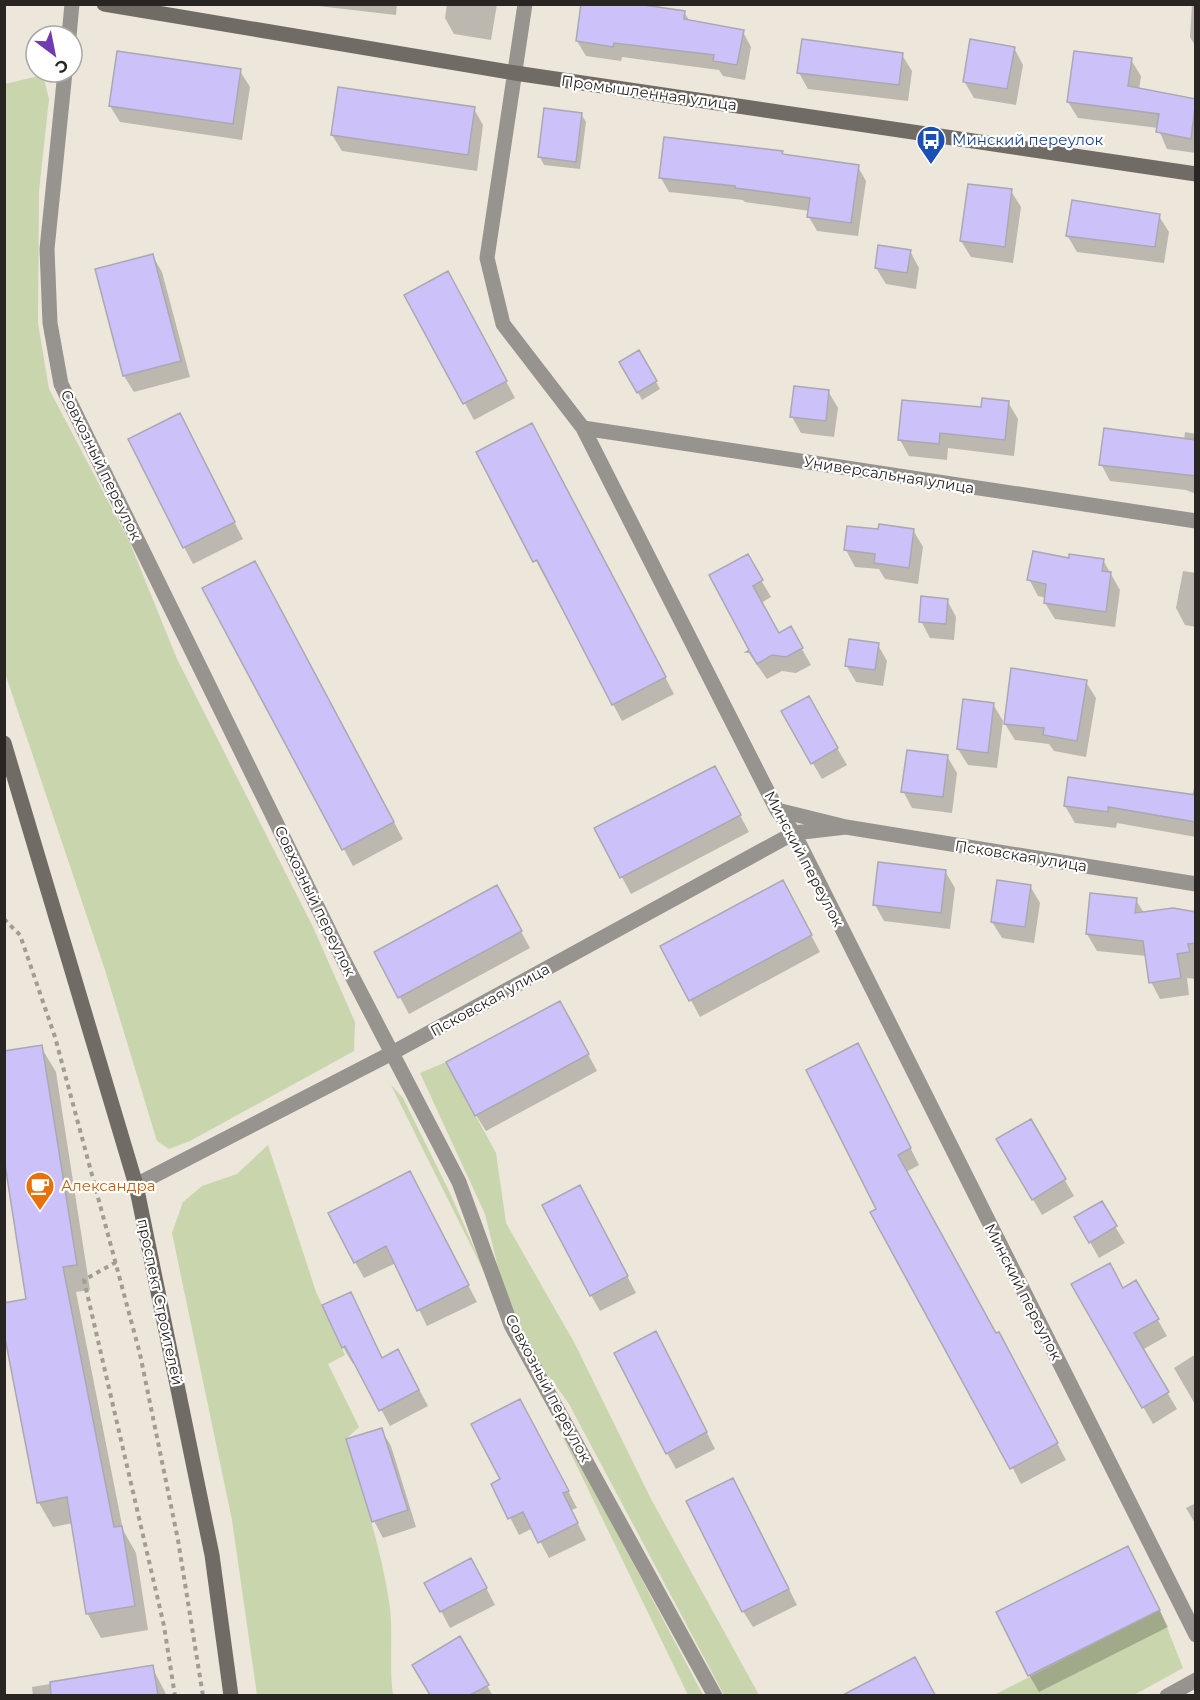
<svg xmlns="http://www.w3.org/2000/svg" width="1200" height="1700" viewBox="0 0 1200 1700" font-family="Montserrat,sans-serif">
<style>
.green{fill:#c9d5ad}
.shadow{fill:#0003}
.building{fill:#cdc1fa;stroke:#aaa8b2;stroke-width:1.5}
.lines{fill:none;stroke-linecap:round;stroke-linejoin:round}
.path{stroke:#a19c94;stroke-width:4;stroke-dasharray:4.5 4.5;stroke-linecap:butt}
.street{stroke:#97938f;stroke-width:15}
.secondary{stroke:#716b66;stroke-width:15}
.labels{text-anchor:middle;stroke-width:4.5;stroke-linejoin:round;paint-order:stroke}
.street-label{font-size:15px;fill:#282522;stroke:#fff}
.transit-label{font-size:15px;fill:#164399;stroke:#fff;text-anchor:start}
.food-label{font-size:15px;fill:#c56008;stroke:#fff;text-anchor:start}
</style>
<rect width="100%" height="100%" fill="#ece6db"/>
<path class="green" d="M43 75 49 99 39 191 38 323 49 389 130 543 177 659 313 927 355 1022 354 1051 190 1141 169 1149 157 1141 105 970 5 673V84Z
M446 1062 496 1153 506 1223 575 1344 651 1499 759 1695H724L569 1404 530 1350 505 1296 485 1214 420 1073Z
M391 1085 403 1098 449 1191 491 1286Z
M268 1145 316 1292 345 1355 328 1364 359 1427 346 1439C363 1494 382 1550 390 1608 393 1637 389 1667 393 1695H257L232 1520 172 1233 183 1202 202 1186 237 1174Z
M520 1349 703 1695H688Z
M1160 1610 1183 1668 1134 1695 992 1696Z"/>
<path class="shadow" d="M301 4H397L396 15Z
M447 4H497L491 40 454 34 445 18Z
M1192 4H1196V47L1190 37Z
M684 12 690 22 743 32 751 47 745 80 723 76 719 70 622 57 621 61 586 56 577 41Z
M1014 48 1023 65 1016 105 974 98 964 81Z
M902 55 912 71 908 101 808 89 799 73Z
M1131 60 1141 76 1139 90 1196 101V153L1167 149 1158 128 1078 118 1068 102Z
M240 71 250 87 242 140 120 122 110 106Z
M474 109 483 125 477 171 342 151 332 135Z
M581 114 586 122 580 169 544 165 540 157Z
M782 153 784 156 858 167 866 181 858 236 817 231 809 217 810 211 745 202 743 200 669 192 661 178Z
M1011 191 1021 207 1013 263 971 257 961 241Z
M1159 216 1169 232 1164 263 1077 252 1067 235Z
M910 251 919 268 916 289 886 284 876 268Z
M152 255 162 272 190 377 134 392 124 376 97 270Z
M456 289 515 398 474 420 406 295Z
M639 352 660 389 642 400 621 362Z
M828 391 838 408 834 437 801 433 792 417Z
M1008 402 1018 419 1014 456 948 448 947 460 909 456 900 440 982 409Z
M188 431 243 539 193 564 184 547Z
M1185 432 1196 434V494L1186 490 1110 481 1101 464 1184 440Z
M541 441 674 694 622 721 478 453Z
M880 530H913L923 547 918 584 885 579 879 569 855 567 846 550Z
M747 556 771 597 761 603 779 635 790 628 811 665 796 673 782 671 767 679 748 652 751 651Z
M1070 560H1103L1120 590 1115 627 1055 619 1045 603 1046 598 1038 596 1029 579Z
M1183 571 1196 573V627L1185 625 1176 608Z
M264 579 403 839 353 866 204 589Z
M947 600 956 617 954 640 930 638 921 621Z
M878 645 887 661 883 686 856 682 846 665Z
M1086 682 1096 698 1086 757 1054 751 1049 744 1015 740 1005 724Z
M808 698 847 765 822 779 783 712Z
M993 704 1003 721 997 768 968 765 958 749Z
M947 756 957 773 952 813 912 808 903 791Z
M723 784 749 832 631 894 596 829Z
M1194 788 1196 837 1117 823 1116 828 1075 823 1065 806 1192 796Z
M945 871 955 888 950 929 884 921 875 905Z
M1030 886 1040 903 1034 943 1002 938 992 922Z
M791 898 820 952 700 1017 662 947Z
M1136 900 1144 913H1196V979L1187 978 1189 995 1160 999 1151 982 1147 956 1097 951 1087 934Z
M506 904 530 948 409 1014 376 953Z
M569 1019 597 1071 486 1131 476 1115Z
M41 1047 56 1072 90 1290 76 1292 123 1530 136 1553 148 1630 101 1638 87 1613 73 1523 53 1527 39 1503Z
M867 1062 919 1165 906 1172 996 1335 1008 1350 1066 1460 1021 1484 878 1209Z
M1030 1121 1074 1196 1042 1215 998 1139Z
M418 1189 477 1302 427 1326 396 1263 364 1278 355 1262Z
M589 1203 636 1293 600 1311 591 1295Z
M1101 1203 1125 1243 1099 1258 1076 1217Z
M1136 1282 1167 1336 1142 1350 1177 1409 1153 1424 1073 1285 1124 1289Z
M350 1294 383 1359 407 1367 428 1406 390 1426 356 1362 353 1364 343 1347 324 1306Z
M665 1349 715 1449 676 1469 667 1453Z
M1196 1354V1406L1174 1368Z
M529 1417 577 1508 571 1510 586 1540 549 1558 533 1528 519 1535 493 1484 502 1480Z
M381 1429 391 1446 416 1527 383 1538 374 1521Z
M742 1496 797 1605 753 1627 743 1611Z
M1196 1503V1525L1186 1508Z
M1128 1548 1168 1627 1039 1692 1029 1675Z
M480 1576 495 1605 450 1628 441 1611Z
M460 1639 493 1696H432L414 1665Z
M914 1659 934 1696H846Z
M152 1667 167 1696H33L32 1687Z"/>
<path class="building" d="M581 4H637L685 11 684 19 744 30 737 65 713 61 714 55 614 43 613 47 576 41Z
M802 39 903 53 899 85 797 73Z
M970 39 1015 47 1007 89 963 82Z
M117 51 241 69 233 124 109 106Z
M1074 51 1132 58 1128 86 1196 99 1191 139 1156 132 1159 114 1067 102Z
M338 87 475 107 468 155 331 135Z
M544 108 582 113 576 162 538 157Z
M664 137 783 151 782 154 859 165 851 223 807 217 810 198 735 188V186L659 178Z
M968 184 1012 189 1005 247 960 241Z
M1072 200 1160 214 1155 247 1066 236Z
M878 245 911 250 907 273 875 268Z
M153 254 181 361 123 376 95 269Z
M448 271 507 381 463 404 404 295Z
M639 350 657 381 637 393 619 362Z
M794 386 829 390 826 421 790 417Z
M982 398 1009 401 1005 440 940 433 939 444 898 440 902 400 981 407Z
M180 413 235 522 183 548 128 439Z
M532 423 666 677 612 705 537 560 533 562 476 452Z
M1104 428 1196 440V476L1099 465Z
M879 524 914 529 909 568 874 563 875 554 844 550 847 526 878 529Z
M1033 551 1069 558V554L1104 559 1102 571 1111 572 1106 612 1044 603 1046 584 1027 580Z
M748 554 763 580 753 586 779 633 791 626 803 648 786 657 772 655 757 664 750 652H746L749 650 709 575Z
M255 561 394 822 342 850 202 588Z
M921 596 948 599 946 624 919 622Z
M849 639 879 643 875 670 845 666Z
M1011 668 1087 680 1077 741 1043 735 1044 728 1004 724Z
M809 696 838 748 811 764 781 711Z
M963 699 994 703 988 753 957 749Z
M907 750 948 755 943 797 901 792Z
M715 766 741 815 620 878 594 828Z
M1068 777 1196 795V822L1108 807V812L1064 806Z
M878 862 946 870 941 913 873 905Z
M783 880 812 935 689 1001 660 946Z
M997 880 1031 885 1025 927 991 922Z
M497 885 522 931 398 998 374 952Z
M1090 893 1137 898 1135 913 1173 908 1196 912V943L1188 944 1190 952 1177 954 1181 978 1149 983 1143 941 1086 934Z
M560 1001 589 1054 475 1116 446 1062Z
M858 1043 911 1148 898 1155 996 1333 999 1332 1058 1443 1010 1469 870 1212 876 1209 806 1070Z
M42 1045 77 1265 63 1267 114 1527 122 1526 135 1606 86 1614 67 1497 37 1503 4 1333V1303L26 1299 4 1158V1051Z
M1031 1119 1066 1179 1032 1200 996 1139Z
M410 1171 469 1285 417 1311 386 1246 354 1263 328 1213Z
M580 1185 628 1276 590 1296 542 1205Z
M1102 1201 1117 1226 1089 1243 1074 1217Z
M1110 1263 1123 1288 1136 1280 1159 1319 1134 1333 1169 1392 1142 1408 1071 1284Z
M351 1292 382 1358 398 1349 419 1390 379 1411 345 1346 342 1348 322 1305Z
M656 1331 707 1432 666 1454 614 1353Z
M520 1399 569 1491 563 1493 578 1523 538 1543 523 1512 508 1519 491 1484 500 1479 471 1424Z
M382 1428 408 1510 372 1522 346 1439Z
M733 1478 789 1589 742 1612 686 1501Z
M1128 1546 1160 1610 1028 1676 996 1612Z
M471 1558 487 1588 440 1612 424 1583Z
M460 1636 489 1685 470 1695H430L412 1665Z
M915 1657 935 1695H843Z
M153 1665 158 1695H51L50 1682Z"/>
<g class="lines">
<path class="path" d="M4 919 20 935 55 1037 140 1354 178 1540 203 1696
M116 1262 84 1280 164 1626 175 1696"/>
<path class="street" d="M525 4 487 258 503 324 583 428 777 810 794 833 1196 1635
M69 36 72 4
M65 72 47 249 50 323 61 384 341 955 459 1182 511 1325 715 1696
M583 428 1196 521
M777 810 846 827 1196 884
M136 1185 392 1053 794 833 846 827
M1167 1696 1196 1680"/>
<path class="secondary" d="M104 4 515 73 1196 174
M4 743 136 1185 212 1555 231 1696"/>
</g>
<defs>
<g id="bus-pin" transform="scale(1.5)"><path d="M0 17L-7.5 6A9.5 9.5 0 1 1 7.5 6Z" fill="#1a4fb4" stroke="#fff"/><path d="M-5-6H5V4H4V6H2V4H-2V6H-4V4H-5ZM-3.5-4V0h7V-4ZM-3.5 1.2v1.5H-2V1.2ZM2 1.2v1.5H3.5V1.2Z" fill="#fff"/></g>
<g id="cafe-pin" transform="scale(1.5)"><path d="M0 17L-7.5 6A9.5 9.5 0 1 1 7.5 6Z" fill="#e8710a" stroke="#fff"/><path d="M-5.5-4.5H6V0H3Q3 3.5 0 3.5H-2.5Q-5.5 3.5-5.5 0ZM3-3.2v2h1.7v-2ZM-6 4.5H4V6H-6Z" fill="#fff"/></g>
</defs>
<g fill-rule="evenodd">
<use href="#bus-pin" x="931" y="140"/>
<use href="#cafe-pin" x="40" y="1186"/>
</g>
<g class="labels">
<g class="street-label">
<text transform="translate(649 93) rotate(8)" y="5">Промышленная улица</text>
<text transform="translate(101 465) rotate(64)" y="5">Совхозный переулок</text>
<text transform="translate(889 475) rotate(9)" y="5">Универсальная улица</text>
<text transform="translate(1021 856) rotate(9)" y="5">Псковская улица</text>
<text transform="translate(804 859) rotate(62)" y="5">Минский переулок</text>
<text transform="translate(315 901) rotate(64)" y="5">Совхозный переулок</text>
<text transform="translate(490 1000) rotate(-29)" y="5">Псковская улица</text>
<text transform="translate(1023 1292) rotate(63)" y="5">Минский переулок</text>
<text transform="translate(160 1302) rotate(78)" y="5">проспект Строителей</text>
<text transform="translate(548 1388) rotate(62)" y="5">Совхозный переулок</text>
</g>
<g class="transit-label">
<text x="952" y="145">Минский переулок</text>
</g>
<g class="food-label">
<text x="61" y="1191">Александра</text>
</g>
</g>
<rect width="1200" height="1700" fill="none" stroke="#282522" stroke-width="12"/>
<g transform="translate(54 54) rotate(148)"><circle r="28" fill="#ffffff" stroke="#a9a8a7" stroke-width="1.5"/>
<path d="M0-4.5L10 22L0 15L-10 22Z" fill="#723bb1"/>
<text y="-9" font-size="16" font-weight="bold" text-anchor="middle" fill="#282522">С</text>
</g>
</svg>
